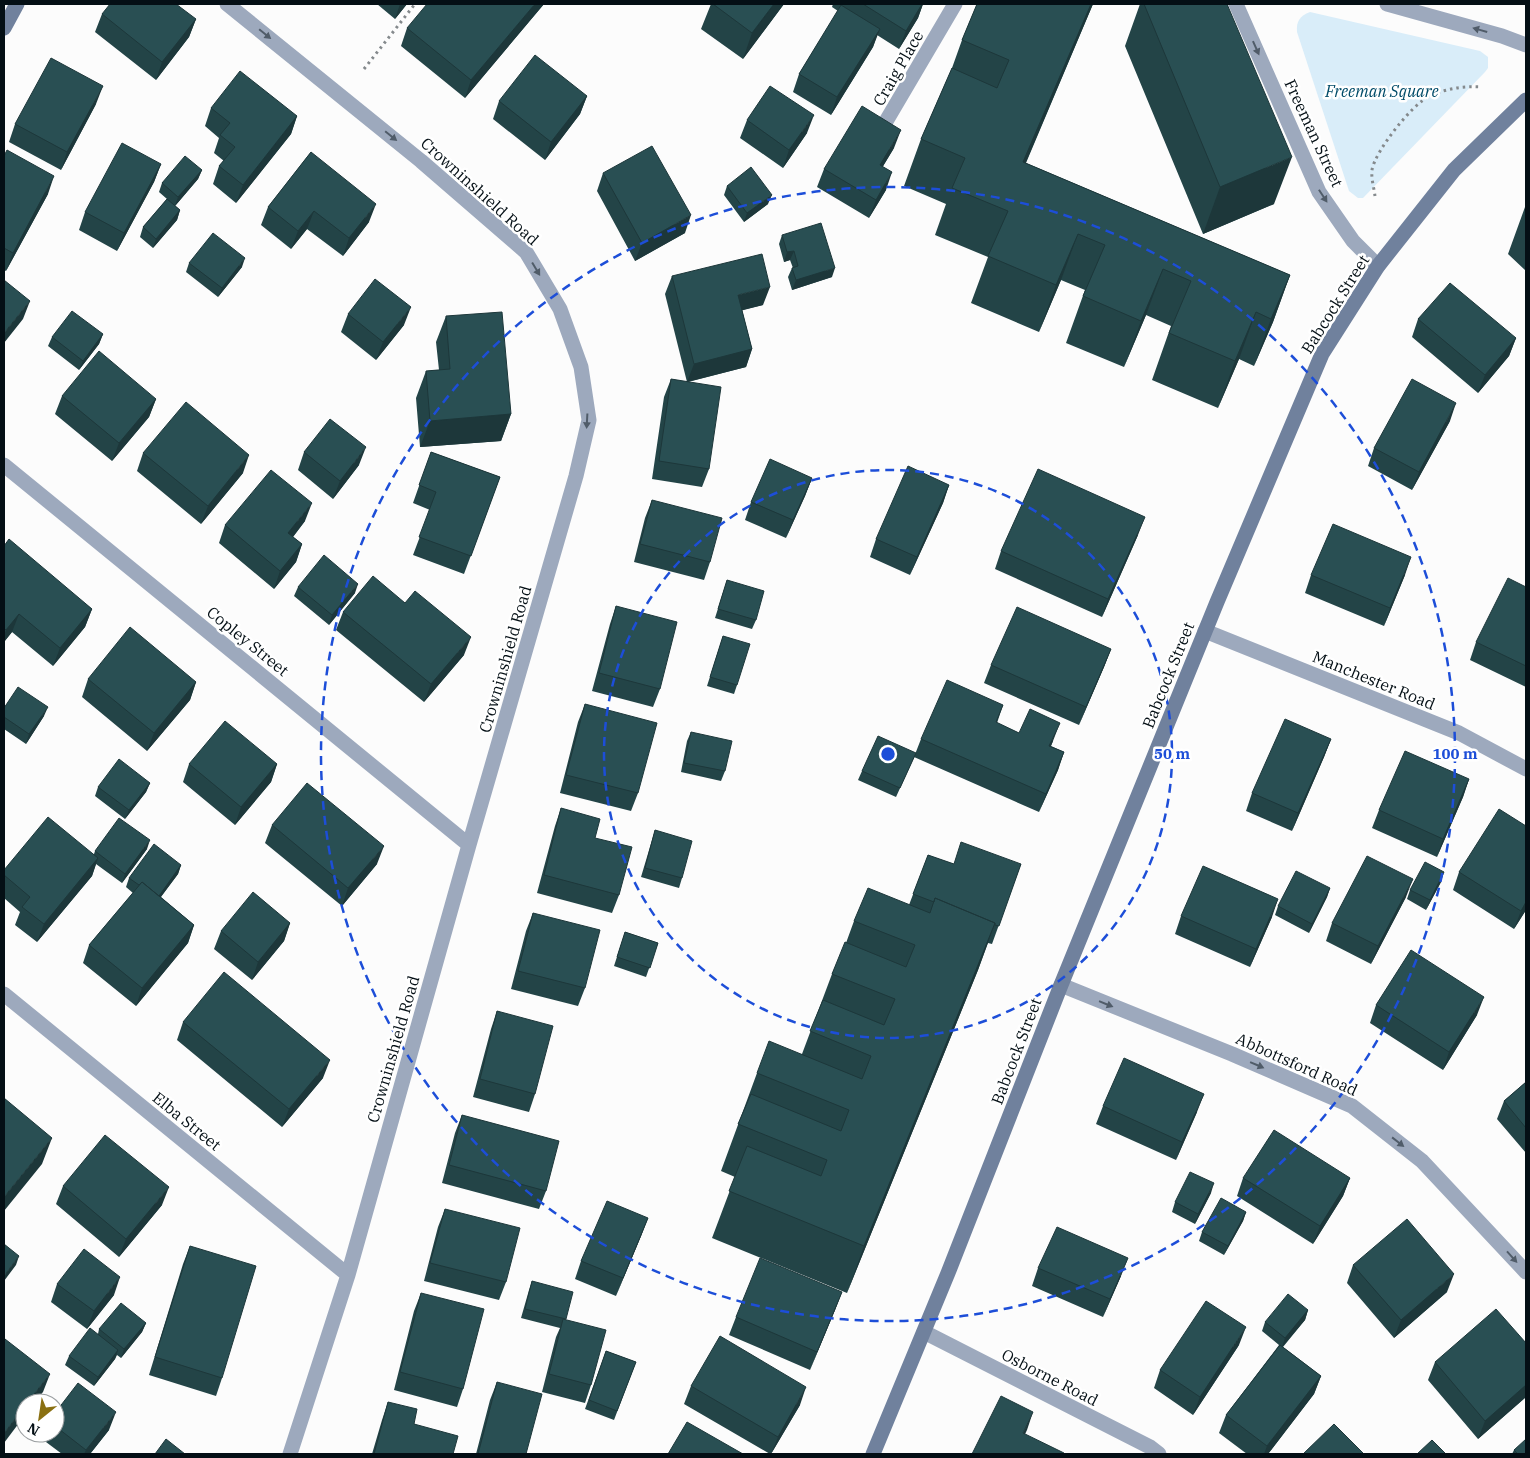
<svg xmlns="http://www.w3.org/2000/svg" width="1530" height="1458" viewBox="0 0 1530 1458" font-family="'IBM Plex Serif',serif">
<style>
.green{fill:#d9edf9}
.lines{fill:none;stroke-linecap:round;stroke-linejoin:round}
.path{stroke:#84898c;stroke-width:3;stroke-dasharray:2.5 4;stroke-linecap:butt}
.street{stroke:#9da9bd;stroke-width:15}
.secondary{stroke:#70819d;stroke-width:15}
.wall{fill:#234447}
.shaded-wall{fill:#1d373a}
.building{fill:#294f53;stroke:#1d373a}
.oneway{fill:#505c69}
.ring{fill:none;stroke:#1d4ed8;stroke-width:2.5;stroke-dasharray:9 6}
.labels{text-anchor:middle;stroke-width:5;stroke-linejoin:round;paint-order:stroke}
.street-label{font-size:16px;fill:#040f15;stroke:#fff}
.park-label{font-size:16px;font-style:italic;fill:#004b68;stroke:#fff}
.centre{fill:#1d4ed8;stroke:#fff;stroke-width:2.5}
.ring-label{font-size:15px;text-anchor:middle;font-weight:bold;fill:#1d4ed8;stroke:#fff;stroke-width:5;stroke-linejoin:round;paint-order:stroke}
</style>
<rect width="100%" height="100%" fill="#fcfcfc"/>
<path class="green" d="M1310 12 1480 51 1488 57V68L1485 72 1363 198H1358L1349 191 1297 32C1296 21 1300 16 1310 12Z"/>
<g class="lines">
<path class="path" d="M364 69 415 4
M1375 196C1374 188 1371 178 1372 170 1375 151 1413 103 1430 96 1448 88 1463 86 1482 87"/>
<path class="street" d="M227 4 421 161 526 252 560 309 581 367 589 420 576 476 469 845 348 1275 290 1454
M1236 4 1319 192 1353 241 1378 266
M1387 4 1502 36 1526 45
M885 123 955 4
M4 465 469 845
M1205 631 1459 733 1526 769
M1061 985 1232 1054 1352 1106 1422 1161 1526 1272
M4 994 348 1275
M924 1332 1150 1447 1159 1454"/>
<path class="secondary" d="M4 28 17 4
M873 1454 948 1273 1061 985 1217 602 1322 354 1378 266 1454 170 1526 100"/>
</g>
<path class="wall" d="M377 4H407L395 19Z
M544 4 465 98 401 46 407 28Z
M711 4H784L743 59 701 29Z
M833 4H923L918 18 899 49 877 35 873 47 831 115 793 92 799 74 838 11 832 7Z
M977 4H1093L1026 163 1290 275 1273 322 1254 366 1239 359 1218 408 1152 380 1171 326 1146 315 1124 367 1066 343 1085 290 1061 280 1039 332 971 303 988 257 935 235 946 204 904 186 921 139 952 68 962 40Z
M1140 4H1227L1274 204 1203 234 1125 46Z
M102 14 196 19 189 37 156 80 95 32Z
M587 96 580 114 545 160 493 119 499 101Z
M96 104 61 170 9 142 15 124Z
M211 108 297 116 291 134 236 203 213 184 219 166 224 161 214 153 219 138 205 126Z
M747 120 807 133 783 168 740 138Z
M894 148 883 166 886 190 869 218 817 187 824 169Z
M311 152 369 222 343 256 307 229 291 249 261 225 268 207Z
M4 156 48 194 6 271 4 270Z
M161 164 154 182 117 251 79 230 85 212Z
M202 170 198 179 175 206 180 210 177 220 153 248 140 237 143 227 167 199 159 192 162 183Z
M603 173 685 233 635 261 597 191Z
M727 186 768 204 744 222 724 195Z
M1526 206V271L1508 254 1525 207Z
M782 235 832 277 792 290 788 277 792 268H793L790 260 784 262 779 244Z
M189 263 242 267 218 297 186 272Z
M672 276 763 305 742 310 752 349 746 367 688 382 709 469 702 487 652 479 664 397 671 379 687 382 665 294Z
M348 314 404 325 376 360 341 332Z
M446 316 511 414 501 441 420 447 416 398 426 371 439 370 436 342Z
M1418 319 1516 338 1509 356 1478 393 1412 337Z
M103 334 99 344 79 370 48 346 52 337Z
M62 396 156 399 149 417 112 461 55 414Z
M1450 421 1412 490 1368 466 1374 448Z
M304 452 359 465 333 499 298 470Z
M431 452 500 477 464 574 413 555 430 510 413 503Z
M143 453 243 473 201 524 137 471Z
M812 478 805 496 786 538 745 520 751 502Z
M949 485 943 503 910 575 870 557 876 539Z
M652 500 710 562 704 580 634 562 645 518Z
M305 521 293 537 302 544 296 562 274 589 219 543 225 525Z
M1138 535 1102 617 995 569 1001 551Z
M4 546 92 609 85 627 53 666 12 632 4 642Z
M1311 575H1405L1384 626 1305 593Z
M727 580 756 620 752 629 715 618Z
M298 587 355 593 329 625 294 596Z
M1526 587V687L1470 660 1476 642Z
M616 606 660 689 653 707 592 691 610 624Z
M343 612 464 655 424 702 336 630Z
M723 636 737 685 734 694 707 686Z
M1111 649 1104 667 1079 725 984 683 991 665Z
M88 679 196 682 190 700 147 751 82 697Z
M585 704 638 793 631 811 560 793 578 722Z
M1003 705 997 723 1019 733 1053 741 1051 746 1064 752 1058 770 1039 812 914 757 921 739Z
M4 708 44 716 26 744 4 729Z
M691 732 725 771 721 781 681 772 687 741Z
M1331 739 1324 757 1292 831 1246 811 1252 793Z
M916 753 896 797 858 780 862 771Z
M189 764H277L271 782 235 825 183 782Z
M1469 779 1463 797 1437 857 1372 828 1379 810Z
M150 783 146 792 125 819 95 796 98 787Z
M561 808 595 838 619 895 612 913 537 893 555 826Z
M272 825 377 864 342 906 265 843Z
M1526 826V910L1514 929 1453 890 1459 872Z
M655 830 682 878 679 888 641 877Z
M147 849 122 883 96 864 92 876 37 942 15 925 20 912 4 898V870L94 854 95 851Z
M928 855 953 864H1021L992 944 988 943 978 970 847 1293 712 1238 735 1177 721 1171 757 1073 802 1054 832 974 846 943 854 921 909 905Z
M181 865 178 874 161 897 194 925 188 943 136 1006 83 963 89 945 133 893 126 887 129 878Z
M1441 882 1426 910 1407 899 1410 890Z
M1330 888 1327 897 1309 933 1275 915 1278 906Z
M1406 897 1371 964 1326 941 1332 923Z
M533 913 585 988 578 1006 511 989 526 931Z
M1181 916 1272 917 1250 967 1175 934Z
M290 923 284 941 252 980 214 949 221 931Z
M625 932 658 943 646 977 614 966Z
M1376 1005 1477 1015 1443 1070 1370 1023Z
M497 1011 535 1094 529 1112 473 1097 491 1029Z
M183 1022 323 1078 282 1127 177 1040Z
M1526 1082V1153L1497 1119 1504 1101Z
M1103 1106 1197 1112 1176 1160 1096 1124Z
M462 1115 546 1191 539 1209 442 1183 455 1133Z
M1243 1178H1350L1343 1196 1313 1244 1237 1196Z
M63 1186 162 1205 119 1257 56 1204Z
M1211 1193 1195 1224 1172 1212 1175 1202Z
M445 1209 506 1282 499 1300 424 1281 438 1227Z
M1246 1212 1243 1221 1224 1255 1199 1241 1202 1232Z
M648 1218 641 1236 616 1296 575 1279 581 1261Z
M190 1246 222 1378 216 1396 149 1375 183 1264Z
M1353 1265 1447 1292 1394 1338 1347 1283Z
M1038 1268 1121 1276 1103 1317 1032 1286Z
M532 1281 566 1320 591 1385 585 1403 542 1392 556 1337 560 1328 521 1318 529 1290Z
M57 1284 114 1295 87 1329 51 1302Z
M842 1292 835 1310 810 1370 729 1335 736 1317Z
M421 1293 463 1389 457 1407 394 1390 414 1311Z
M1308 1310 1305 1320 1283 1347 1321 1376 1314 1394 1268 1454H1247L1219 1433 1226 1415 1279 1345 1262 1331 1265 1322Z
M146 1323 142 1332 121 1358 117 1355 115 1359 94 1386 65 1365 69 1356 98 1334 99 1329Z
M1526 1343V1397L1478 1439 1428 1380 1435 1362Z
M1239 1345 1193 1415 1154 1388 1160 1370Z
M606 1351 636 1362 614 1420 585 1409Z
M497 1382 526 1454H476L490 1400Z
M691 1386 800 1405 771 1454H770L684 1404Z
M388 1402 414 1424 453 1454H372L382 1420Z
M55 1413 109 1430 90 1454H62L42 1439 44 1433H55Z
M1514 1450 1526 1454H1512Z"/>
<path class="shaded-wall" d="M400 4H407L395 19Z
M535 4H544L465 98 471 80Z
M774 4H784L743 59 752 33Z
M922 4H923L918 18 899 49 906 31Z
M1091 4H1093L1006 209 1023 162Z
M196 19 189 37 156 80 162 62Z
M880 29 873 47 831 115 837 97Z
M103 86 96 104 61 170 67 152Z
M587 96 580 114 545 160 551 142Z
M814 115 807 133 783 168 789 150Z
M297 116 291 134 236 203 243 185Z
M901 130 894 148 873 183 880 165Z
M1292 157 1274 204 1203 234 1220 187Z
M161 164 154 182 117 251 124 233Z
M202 170 198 179 175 206 178 197Z
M892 172 886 190 869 218 876 200Z
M54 176 48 194 6 271 13 253Z
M772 195 768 204 744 222 747 213Z
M376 204 369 222 343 256 349 238Z
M180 210 177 220 153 248 156 239Z
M314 211 307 229 291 249 298 231Z
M691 215 685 233 635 261 642 243Z
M1078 234 1061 280 1039 332 1056 285Z
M794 251 790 260 784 262 787 252Z
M245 258 242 267 218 297 222 288Z
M835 268 832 277 792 290 796 280Z
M1163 269 1146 315 1124 367 1141 321Z
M1290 275 1273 322 1254 366 1271 319Z
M770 287 763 305 732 313 738 295Z
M30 301 23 319 4 343V333Z
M411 307 404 325 376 360 383 342Z
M1256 312 1239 359 1218 408 1235 361Z
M103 334 99 344 79 370 83 361Z
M1516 338 1509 356 1478 393 1485 375Z
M752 349 746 367 687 382 694 364Z
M156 399 149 417 112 461 119 443Z
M1456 403 1450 421 1412 490 1419 472Z
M511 414 501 441 420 447 430 421Z
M366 447 359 465 333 499 340 481Z
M249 455 243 473 201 524 208 506Z
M812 478 805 496 786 538 793 520Z
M949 485 943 503 910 575 917 557Z
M312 503 305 521 282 551 288 533Z
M1145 517 1138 535 1102 617 1108 599Z
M302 544 296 562 274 589 280 571Z
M1411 557 1405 575 1384 626 1390 608Z
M358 584 355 593 329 625 332 615Z
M92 609 85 627 53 666 60 648Z
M19 614 12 632 4 642V636L6 630Z
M471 637 464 655 424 702 431 684Z
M1111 649 1104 667 1079 725 1086 707Z
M196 682 190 700 147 751 154 733Z
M48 707 44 716 26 744 29 734Z
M1060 723 1053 741 1043 764 1049 746Z
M1331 739 1324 757 1292 831 1298 813Z
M1064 752 1058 770 1039 812 1046 794Z
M277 764 271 782 235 825 241 807Z
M1469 779 1463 797 1437 857 1443 839Z
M150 783 146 792 125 819 129 810Z
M150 840 147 849 122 883 125 874Z
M384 846 377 864 342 906 348 888Z
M98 858 92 876 37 942 44 924Z
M181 865 178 874 153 907 157 898Z
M1444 872 1441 882 1426 910 1430 900Z
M1413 879 1406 897 1371 964 1378 946Z
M1330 888 1327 897 1309 933 1312 924Z
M1278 899 1272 917 1250 967 1256 949Z
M1526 902V910L1514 929 1521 911Z
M290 923 284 941 252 980 258 962Z
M995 923 978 970 847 1293 864 1246Z
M194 925 188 943 136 1006 142 988Z
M1484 997 1477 1015 1443 1070 1449 1052Z
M330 1060 323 1078 282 1127 289 1109Z
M1204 1094 1197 1112 1176 1160 1182 1142Z
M52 1138 42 1164 4 1211V1197Z
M1350 1178 1343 1196 1313 1244 1320 1226Z
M1214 1183 1211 1193 1195 1224 1198 1214Z
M169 1187 162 1205 119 1257 126 1239Z
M1246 1212 1243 1221 1224 1255 1228 1246Z
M648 1218 641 1236 616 1296 623 1278Z
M19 1256 16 1265 4 1281V1276Z
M1128 1258 1121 1276 1103 1317 1110 1299Z
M1454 1274 1447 1292 1394 1338 1401 1320Z
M120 1277 114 1295 87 1329 94 1311Z
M842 1292 835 1310 810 1370 817 1352Z
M1308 1310 1305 1320 1282 1347 1285 1338Z
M146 1323 142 1332 121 1358 124 1349Z
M1246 1327 1239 1345 1193 1415 1200 1397Z
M118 1350 115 1359 94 1386 98 1377Z
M50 1374 43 1392 34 1403H27Z
M1321 1376 1314 1394 1268 1454H1264L1267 1446Z
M1526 1385V1397L1478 1439 1485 1421Z
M806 1387 800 1405 771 1454 778 1437Z
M25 1406V1415L4 1443V1435L5 1432Z
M116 1412 109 1430 90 1454H84L86 1450Z
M1033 1412 1027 1430 1017 1451 1023 1433Z"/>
<path class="building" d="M110 4H176L196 19 162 62 102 14Z
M427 4H535L471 80 407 28Z
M713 4H774L752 33Z
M863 4H922L906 31Z
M977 4H1091L1023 162 1290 275 1271 319 1256 312 1235 361 1169 333 1191 281 1163 269 1141 321 1083 296 1105 245 1078 234 1056 285 988 256 1008 211 952 188 965 158 921 139 952 68 997 88 1002 76 1009 60 962 40Z
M1144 4H1227L1292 157 1220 187Z
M841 5 880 29 837 97 799 74Z
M535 55 587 96 551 142 499 101Z
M51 58 103 86 67 152 15 124Z
M240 71 297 116 243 185 219 166 235 147 220 135 230 123 211 108Z
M770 86 814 115 789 150 747 120Z
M862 106 901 130 880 165 892 172 876 200 824 169Z
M122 143 161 164 124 233 85 212Z
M652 146 691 215 642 243 603 173Z
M7 150 54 176 13 253 4 248V156Z
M311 152 376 204 349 238 314 211 298 231 268 207Z
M185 156 202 170 178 197 162 183Z
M751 167 772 195 747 213 727 186Z
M167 199 180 210 156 239 143 227Z
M821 223 835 268 796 280 792 268 798 266 794 251 787 252 782 235Z
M213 233 245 258 222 288 189 263Z
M762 254 770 287 738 295 752 349 694 364 672 276Z
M375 279 411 307 383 342 348 314Z
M4 280 30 301 4 333Z
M1450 283 1516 338 1485 375 1418 319Z
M72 311 103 334 83 361 52 337Z
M502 312 511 414 430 421 426 371 450 369 446 316Z
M99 351 156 399 119 443 62 396Z
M671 379 721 387 709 469 659 461Z
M1412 379 1456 403 1419 472 1374 448Z
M186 402 249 455 208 506 143 453Z
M330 419 366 447 340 481 304 452Z
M431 452 500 477 471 556 419 537 436 492 419 485Z
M770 459 812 478 793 520 751 502Z
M908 466 949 485 917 557 876 539Z
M1038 469 1145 517 1108 599 1001 551Z
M271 470 312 503 288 533 302 544 280 571 225 525Z
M652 500 722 518 710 562 640 544Z
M1333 524 1411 557 1390 608 1311 575Z
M9 539 92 609 60 648 19 614 6 630 4 628V546Z
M324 555 358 584 332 615 298 587Z
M373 576 405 603 415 591 471 637 431 684 343 612Z
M1508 578 1526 587V666L1476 642Z
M727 580 764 591 756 620 718 609Z
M616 606 677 622 660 689 599 673Z
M1017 607 1111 649 1086 707 991 665Z
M130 627 196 682 154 733 88 679Z
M723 636 750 644 737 685 710 677Z
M947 680 1003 705 996 722 1019 733 1030 709 1060 723 1049 746 1064 752 1046 794 921 739Z
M18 687 48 707 29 734 4 717V708Z
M585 704 657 723 638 793 566 775Z
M1285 719 1331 739 1298 813 1252 793Z
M225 721 277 764 241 807 189 764Z
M691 732 732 741 725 771 684 763Z
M878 736 916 753 900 788 862 771Z
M1405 751 1469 779 1443 839 1379 810Z
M119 759 150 783 129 810 98 787Z
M307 783 384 846 348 888 272 825Z
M561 808 600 819 595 838 632 847 619 895 544 875Z
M1499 809 1526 826V902L1521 911 1459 872Z
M48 817 98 858 44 924 22 907 30 897 4 875V870Z
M119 818 150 840 125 874 95 851Z
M655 830 692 841 682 878 645 868Z
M961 842 1021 864 999 926 995 925V923L935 898 934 902 913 894 928 855 954 864Z
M154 844 181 865 159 896 142 882 139 885 129 878Z
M1367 856 1413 879 1378 946 1332 923Z
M1425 862 1444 872 1430 900 1410 890Z
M1203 866 1278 899 1256 949 1181 916Z
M1296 871 1330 888 1312 924 1278 906Z
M142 882 194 925 142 988 89 945Z
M868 888 930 913 935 898 995 923 864 1246 729 1191 747 1146 821 1176 827 1160 738 1124 751 1094 841 1131 849 1110 757 1073 769 1041 862 1079 871 1056 810 1031 823 1000 884 1025 895 999 832 974 845 942 906 967 915 945 854 921Z
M253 892 290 923 258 962 221 931Z
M533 913 600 930 585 988 518 971Z
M625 932 658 943 650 968 617 957Z
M1411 950 1484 997 1449 1052 1376 1005Z
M224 972 330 1060 289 1109 183 1022Z
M497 1011 553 1026 535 1094 480 1079Z
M1124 1058 1204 1094 1182 1142 1103 1106Z
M1526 1082V1128L1504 1101Z
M4 1098 52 1138 4 1197Z
M462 1115 559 1141 546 1191 449 1165Z
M1274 1130 1350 1178 1320 1226 1243 1178Z
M105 1135 169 1187 126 1239 63 1186Z
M1190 1172 1214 1183 1198 1214 1175 1202Z
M1221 1198 1246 1212 1228 1246 1202 1232Z
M607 1201 648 1218 623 1278 581 1261Z
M445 1209 520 1228 506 1282 430 1263Z
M1407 1219 1454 1274 1401 1320 1353 1265Z
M1057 1227 1128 1258 1110 1299 1038 1268Z
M4 1244 19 1256 4 1276Z
M190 1246 256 1266 222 1378 155 1357Z
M84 1249 120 1277 94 1311 57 1284Z
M760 1258 842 1292 817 1352 736 1317Z
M532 1281 573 1292 566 1319 525 1309Z
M421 1293 484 1309 463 1389 400 1372Z
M1288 1294 1308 1310 1285 1338 1265 1322Z
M1206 1301 1246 1327 1200 1397 1160 1370Z
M121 1303 146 1323 124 1349 99 1329Z
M1496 1309 1526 1343V1385L1485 1421 1435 1362Z
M563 1319 606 1330 591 1385 549 1374Z
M90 1328 118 1350 98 1377 69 1356Z
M720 1336 806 1387 778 1437 691 1386Z
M5 1339 50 1374 27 1403H25V1406L5 1432 4 1431V1341Z
M1280 1345 1321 1376 1267 1446 1226 1415Z
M606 1351 636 1362 617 1411 589 1400Z
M497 1382 542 1394 526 1454H478Z
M78 1383 116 1412 86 1450 55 1426V1413Z
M1001 1396 1033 1412 1023 1433 1064 1453 1063 1454H972Z
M388 1402 417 1409 414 1424 458 1436 453 1454H374Z
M687 1422 743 1454H668Z
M1334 1424 1364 1454H1303Z
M166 1439 185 1454H155Z
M1526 1439V1454H1518L1514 1450Z
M1432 1440 1446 1454H1417Z"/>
<defs><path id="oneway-solid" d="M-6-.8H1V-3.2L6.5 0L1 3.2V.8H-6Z" transform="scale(1.25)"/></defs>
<g class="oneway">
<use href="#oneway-solid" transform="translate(1480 30) rotate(-164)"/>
<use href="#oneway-solid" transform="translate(265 34) rotate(39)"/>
<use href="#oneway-solid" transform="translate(1256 48) rotate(66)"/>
<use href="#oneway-solid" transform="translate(391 136) rotate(39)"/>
<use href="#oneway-solid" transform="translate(1323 196) rotate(57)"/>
<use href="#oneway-solid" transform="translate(536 269) rotate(59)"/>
<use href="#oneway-solid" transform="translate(587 421) rotate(93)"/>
<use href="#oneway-solid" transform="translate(1106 1004) rotate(22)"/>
<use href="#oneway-solid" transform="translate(1257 1065) rotate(23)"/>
<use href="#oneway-solid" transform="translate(1398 1142) rotate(38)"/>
<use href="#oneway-solid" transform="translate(1512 1257) rotate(48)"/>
</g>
<g class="ring">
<circle cx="888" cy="754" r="284"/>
<circle cx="888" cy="754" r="567"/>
</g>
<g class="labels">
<g class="street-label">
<text transform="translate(898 68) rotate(-60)" y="6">Craig Place</text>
<text transform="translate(1314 133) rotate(65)" y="6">Freeman Street</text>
<text transform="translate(480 191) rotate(42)" y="6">Crowninshield Road</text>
<text transform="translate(1335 304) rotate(-58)" y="6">Babcock Street</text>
<text transform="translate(248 641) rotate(39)" y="6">Copley Street</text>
<text transform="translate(505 659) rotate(-74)" y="6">Crowninshield Road</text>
<text transform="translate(1168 675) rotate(-68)" y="6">Babcock Street</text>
<text transform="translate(1374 680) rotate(22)" y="6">Manchester Road</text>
<text transform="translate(393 1049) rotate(-74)" y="6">Crowninshield Road</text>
<text transform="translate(1016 1051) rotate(-69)" y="6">Babcock Street</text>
<text transform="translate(1297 1064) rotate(24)" y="6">Abbottsford Road</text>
<text transform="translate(187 1121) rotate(39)" y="6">Elba Street</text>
<text transform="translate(1050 1377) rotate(27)" y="6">Osborne Road</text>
</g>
<g class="park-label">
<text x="1382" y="97">Freeman Square</text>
</g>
</g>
<circle cx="888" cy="754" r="8" class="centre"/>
<g class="ring-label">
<text x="1172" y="759">50 m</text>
<text x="1455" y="759">100 m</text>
</g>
<rect width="1530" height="1458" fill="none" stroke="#040f15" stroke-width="10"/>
<g transform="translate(40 1418) rotate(210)"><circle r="24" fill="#ffffff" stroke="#9b9fa1"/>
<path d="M0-4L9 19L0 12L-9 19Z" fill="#8a7012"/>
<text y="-8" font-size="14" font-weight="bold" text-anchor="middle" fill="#040f15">N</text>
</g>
</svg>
